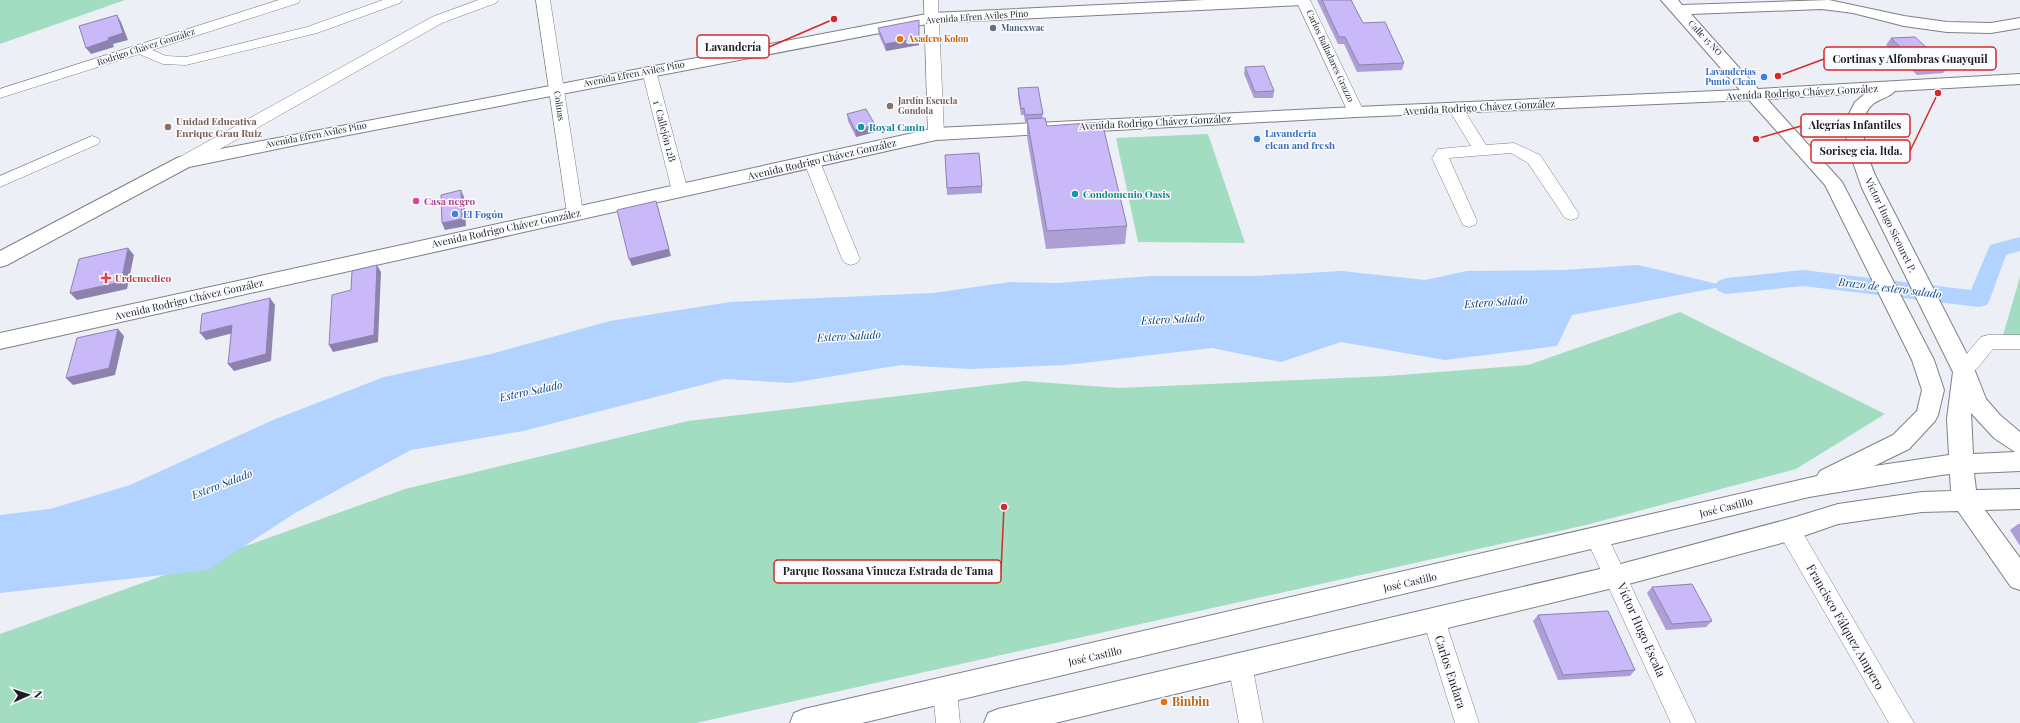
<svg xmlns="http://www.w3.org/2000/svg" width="2020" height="723" viewBox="0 0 2020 723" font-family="'Playfair Display',serif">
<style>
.green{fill:#a2ddc1}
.water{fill:#b2d3ff}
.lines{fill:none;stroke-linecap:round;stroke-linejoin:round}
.canal{fill:#b2d3ff;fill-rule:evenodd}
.minor-casing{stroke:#7d8085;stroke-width:1}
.tertiary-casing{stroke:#7d8085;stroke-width:2}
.minor{fill:#fff;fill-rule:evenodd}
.tertiary{fill:#fff;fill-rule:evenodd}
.wall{fill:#ad9fd5}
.shaded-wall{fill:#8d82ae}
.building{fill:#c9b9f8;stroke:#8d82ae}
.service-dot{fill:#5c6f8a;stroke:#fbfcff;stroke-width:1.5}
.food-dot{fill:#e8710a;stroke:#fbfcff;stroke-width:1.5}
.shop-dot{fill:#3f7fe0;stroke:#fbfcff;stroke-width:1.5}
.education-dot{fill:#8d6e63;stroke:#fbfcff;stroke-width:1.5}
.culture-dot{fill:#0f9aa8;stroke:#fbfcff;stroke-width:1.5}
.hotel-dot{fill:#d1479c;stroke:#fbfcff;stroke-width:1.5}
.health-dot{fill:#e0444e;stroke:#fbfcff;stroke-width:1.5}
.labels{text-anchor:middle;stroke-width:3;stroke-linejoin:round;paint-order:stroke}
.far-street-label{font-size:9px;fill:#1d1e20;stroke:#fbfcff}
.far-service-label{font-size:9px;font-weight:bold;fill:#4e5e75;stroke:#fbfcff;text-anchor:start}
.far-food-label{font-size:9px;font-weight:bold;fill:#c56008;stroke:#fbfcff;text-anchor:start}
.far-shop-label{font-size:9px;font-weight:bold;fill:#366cbe;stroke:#fbfcff;text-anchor:end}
.far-education-label{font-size:9px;font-weight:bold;fill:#785e54;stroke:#fbfcff;text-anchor:start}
.street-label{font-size:10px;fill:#1d1e20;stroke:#fbfcff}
.education-label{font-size:10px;font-weight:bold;fill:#785e54;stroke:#fbfcff;text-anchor:start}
.culture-label{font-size:10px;font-weight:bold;fill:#0d838f;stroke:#fbfcff;text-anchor:start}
.shop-label{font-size:10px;font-weight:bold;fill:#366cbe;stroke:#fbfcff;text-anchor:start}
.hotel-label{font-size:10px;font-weight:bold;fill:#b23c85;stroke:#fbfcff;text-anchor:start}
.health-label{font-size:10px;font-weight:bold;fill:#be3a42;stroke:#fbfcff;text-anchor:start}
.water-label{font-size:11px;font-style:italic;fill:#06407d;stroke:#fbfcff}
.near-street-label{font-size:12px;fill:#1d1e20;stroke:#fbfcff}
.near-food-label{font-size:12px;font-weight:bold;fill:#c56008;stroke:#fbfcff;text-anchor:start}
.leader{fill:none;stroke:#d62828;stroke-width:1.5}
.callout-dot{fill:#d62828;stroke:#fbfcff;stroke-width:1.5}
.callout{fill:#fbfcff;stroke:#d62828;stroke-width:1.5}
.callout-label{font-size:11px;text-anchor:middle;font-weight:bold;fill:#1d1e20}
</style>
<rect width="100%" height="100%" fill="#eceff5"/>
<path class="green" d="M0 0H125L0 44Z
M1208 134 1245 243 1138 242 1116 138Z
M2020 277V340L2001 342Z
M1680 312 1885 414 1796 469 1586 525 696 723H0V634L405 489 688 421 1024 381 1119 388 1387 376 1528 365Z"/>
<path class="water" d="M1638 265 1726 286 1572 315 1557 346 1445 360 1341 342 1281 362 1212 348 1066 365 969 369 901 365 791 383 725 379 523 431 411 450 295 513 208 570 0 593V515L50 509 130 485 273 420 384 377 491 354 610 321 730 302 933 293 1010 282 1058 283 1151 276H1253L1342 271 1425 280 1467 271 1563 270Z"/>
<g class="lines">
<path class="canal" d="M2020 237V251L2006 255 1990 299 1987 305 1979 307 1803 286 1726 294 1718 291 1715 286 1718 281 1726 278 1803 270 1971 290 1990 245Z"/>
<g class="minor-casing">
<path id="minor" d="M279 0H300L298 3 152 50 166 56 186 57 307 27 383 0H402L400 3 317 33 186 65 163 64 139 54 0 98V89Z
M478 0H498L496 3 442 23 190 166 184 167 178 166 176 162 178 158 432 17Z
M536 0H550L583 213 581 217 575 219 569 217 567 213Z
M924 0H938L944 134 942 137H930L928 134Z
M1296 0H1310L1364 112 1361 115H1351L1348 112Z
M649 67 654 68 656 71 688 191 686 195 680 196 674 195 672 191 642 71 644 68Z
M1456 103 1461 105 1486 145 1514 143 1540 155 1579 214 1577 218 1571 220 1565 218 1528 163 1511 153 1449 158 1477 221 1475 225 1469 227 1463 225 1432 158 1438 149 1471 146 1448 108 1451 105Z
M92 136 98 138 100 141 98 144 0 187V176Z
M812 157 818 158 820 162 860 259 857 263 851 265 845 263 842 259 804 162 806 158Z
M1988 335H2020V349H1993C1983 360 1973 380 1957 375L1954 370 1957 365 1981 337Z
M1789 521 1797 523 1914 723H1889L1781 537 1778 530 1781 523Z
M1597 529 1605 531 1696 723H1671L1586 538 1589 531Z
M1434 610 1442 613 1445 620 1479 723H1455L1423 620 1426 613Z
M1240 653 1248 656 1252 664 1263 723H1239L1228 664 1232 656Z
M945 680 953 683 957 691 960 723H936L933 691 937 683Z"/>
</g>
<g class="tertiary-casing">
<path id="tertiary" d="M1205 0H1310L1308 3 1302 5 932 23 296 145 189 167 7 265 0 267V251L177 158 184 156 932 13Z
M1661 0H1678L1682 5 1829 0 1904 16 1947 22 1991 23 2020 18V28L1991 33 1947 32 1904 26 1853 13 1822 9 1691 14 1758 89 2020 74V84L1895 91C1890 97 1879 99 1873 104 1854 120 1867 155 1875 175L1973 366 1986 399 2000 415 2020 432V471L1974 473 1976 490 2020 489V509L1985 510 2020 558V590L2011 587 1958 511 1922 512 1838 524 1789 541 1617 587 1055 723H984L988 713 998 709 1617 565 1789 519 1838 504 1922 492 1951 491 1950 474 1941 475 1809 497 862 723H790L794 713 804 709 1817 476 1820 471 1893 435 1917 411 1922 390 1912 360 1825 185 1749 100 1356 117 936 140 0 349V333L936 128 1356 107 1740 90ZM1866 93 1855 102 1847 118 1846 135 1848 148 1862 188 1953 372 1947 419 1949 455 1874 466 1909 449 1935 421 1938 415 1944 390 1934 360 1842 182 1767 99ZM1971 413 1994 438 2015 452 1973 454Z"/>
</g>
<use href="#minor" class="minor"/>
<use href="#tertiary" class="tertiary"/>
</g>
<path class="wall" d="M1317 0H1351L1363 23 1404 63 1402 70 1357 72 1344 44H1338Z
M919 27V45L886 51 879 35 878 28Z
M1891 38 1948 67 1943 73 1917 75 1886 45Z
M1245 67 1274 91 1273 98H1254L1244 74Z
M1018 88 1043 114 1042 118 1047 126 1127 226 1125 244 1046 249 1027 137V122H1025L1024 115H1021L1018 95Z
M847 114 875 125V132L856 137 848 121Z
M945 155 982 186V193L947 195Z
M2018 524H2020V546L2010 530Z
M1652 587 1712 621 1706 627 1666 630 1647 593Z
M1538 615 1635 670 1630 676 1558 680 1533 621Z"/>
<path class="shaded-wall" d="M117 15 121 22 128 40 113 44 114 47 91 54 86 48 108 38Z
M919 20V45L886 51 885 44Z
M875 125V132L856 137 855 130Z
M461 190 464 197 466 226 445 230 442 223Z
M658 208 671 256 632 266 629 259Z
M128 248 134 255 127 289 77 300 70 293Z
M377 265 381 272 378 342 333 352 329 345Z
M270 298 275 305 271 361 234 371 228 364Z
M232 325 237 332 206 340 200 333Z
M118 329 124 336 115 375 73 385 66 378Z"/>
<path class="building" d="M1322 0H1351L1363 23 1385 22 1404 63 1359 65 1345 37H1339Z
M117 15 123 33 108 38 109 40 86 48 79 26Z
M919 20V38L885 44 878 28Z
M1915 37 1948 67 1922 68 1891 38Z
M1264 66 1274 91 1255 92 1245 67Z
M1038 87 1043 114 1025 115 1024 108 1021 109 1018 88Z
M866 109 875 125 855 130 847 114Z
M1045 118 1047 126 1102 122 1127 226 1047 231 1027 119Z
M979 153 982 186 947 188 945 155Z
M461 190 462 219 442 223 441 195Z
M656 201 669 249 629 259 617 210Z
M128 248 121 282 70 293 79 259Z
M377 265 374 335 329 345 332 295 351 290 352 271Z
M270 298 266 354 228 364 232 325 200 333 202 314Z
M118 329 109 368 66 378 77 338Z
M1692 584 1712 621 1672 624 1652 587Z
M1608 611 1635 670 1563 675 1538 615Z"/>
<circle class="service-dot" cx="993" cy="28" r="4"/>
<g class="food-dot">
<circle cx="900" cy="39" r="4"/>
<circle cx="1164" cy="702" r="4"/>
</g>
<g class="shop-dot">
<circle cx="1764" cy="77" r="4"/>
<circle cx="1257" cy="139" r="4"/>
<circle cx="455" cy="214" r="4"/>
</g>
<g class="education-dot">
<circle cx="890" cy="106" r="4"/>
<circle cx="168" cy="127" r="4"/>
</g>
<g class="culture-dot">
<circle cx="861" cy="127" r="4"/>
<circle cx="1075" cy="194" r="4"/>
</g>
<circle class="hotel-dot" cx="416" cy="201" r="4"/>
<path class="health-dot" d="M104 272h4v4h4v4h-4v4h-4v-4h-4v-4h4z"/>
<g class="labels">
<g class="far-street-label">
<text transform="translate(977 17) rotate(-4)" y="3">Avenida Efren Aviles Pino</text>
<text transform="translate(1705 38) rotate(47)" y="3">Calle 15 NO</text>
<text transform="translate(146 47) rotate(-18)" y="3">Rodrigo Chávez González</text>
<text transform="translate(1330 56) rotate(65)" y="3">Carlos Balladares Grazzo</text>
<text transform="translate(634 74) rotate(-11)" y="3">Avenida Efren Aviles Pino</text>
<text transform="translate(559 106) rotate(81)" y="3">Colinas</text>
<text transform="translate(316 135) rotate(-11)" y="3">Avenida Efren Aviles Pino</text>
</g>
<g class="far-service-label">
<text x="1001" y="31">Manexwae</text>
</g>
<g class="far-food-label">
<text x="908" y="42">Asadero Kolon</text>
</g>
<g class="far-shop-label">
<text x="1756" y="75">Lavanderias<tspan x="1756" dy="10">Punto Clean</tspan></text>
</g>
<g class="far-education-label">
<text x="898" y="104">Jardín Escuela<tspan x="898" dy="10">Gondola</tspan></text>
</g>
<g class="street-label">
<text transform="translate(1802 92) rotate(-3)" y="4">Avenida Rodrigo Chávez González</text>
<text transform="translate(1479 107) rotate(-3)" y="4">Avenida Rodrigo Chávez González</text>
<text transform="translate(1155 122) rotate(-3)" y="4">Avenida Rodrigo Chávez González</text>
<text transform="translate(665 131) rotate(75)" y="4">1° Callejón 12B</text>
<text transform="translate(822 159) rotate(-13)" y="4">Avenida Rodrigo Chávez González</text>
<text transform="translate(1891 225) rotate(64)" y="4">Víctor Hugo Sicouret P.</text>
<text transform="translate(506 228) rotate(-12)" y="4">Avenida Rodrigo Chávez González</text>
<text transform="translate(189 299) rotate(-13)" y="4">Avenida Rodrigo Chávez González</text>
<text transform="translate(1726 507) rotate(-14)" y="4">José Castillo</text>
<text transform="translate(1410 582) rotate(-13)" y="4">José Castillo</text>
<text transform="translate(1095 656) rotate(-13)" y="4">José Castillo</text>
</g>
<g class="education-label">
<text x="176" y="125">Unidad Educativa<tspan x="176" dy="12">Enrique Grau Ruiz</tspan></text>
</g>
<g class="culture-label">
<text x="869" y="131">Royal Canin</text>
<text x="1083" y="198">Condomenio Oasis</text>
</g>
<g class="shop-label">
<text x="1265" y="137">Lavanderia<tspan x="1265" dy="12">clean and fresh</tspan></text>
<text x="463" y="218">El Fogón</text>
</g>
<g class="hotel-label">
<text x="424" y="205">Casa negro</text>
</g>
<g class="health-label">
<text x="115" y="282">Urdemedico</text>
</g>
<g class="water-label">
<text transform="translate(1890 288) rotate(7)" y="4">Brazo de estero salado</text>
<text transform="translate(1496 302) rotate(-4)" y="4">Estero Salado</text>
<text transform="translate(1173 319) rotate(-3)" y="4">Estero Salado</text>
<text transform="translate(849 336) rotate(-3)" y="4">Estero Salado</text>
<text transform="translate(531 391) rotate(-12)" y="4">Estero Salado</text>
<text transform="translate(222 484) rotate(-21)" y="4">Estero Salado</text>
</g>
<g class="near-street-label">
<text transform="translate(1845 627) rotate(60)" y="4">Francisco Fálquez Ampero</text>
<text transform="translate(1641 630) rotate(66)" y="4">Víctor Hugo Escala</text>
<text transform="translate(1450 672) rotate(72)" y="4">Carlos Endara</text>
</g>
<g class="near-food-label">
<text x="1172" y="706">Binbin</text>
</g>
</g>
<path class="leader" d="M834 19L769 47M1778 76L1824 59M1756 139L1801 126M1938 93L1910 151M1004 507L1001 571"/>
<g class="callout-dot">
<circle cx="834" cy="19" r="4"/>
<circle cx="1778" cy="76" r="4"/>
<circle cx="1756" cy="139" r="4"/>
<circle cx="1938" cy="93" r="4"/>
<circle cx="1004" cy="507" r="4"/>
</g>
<g class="callout">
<rect x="697" y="35" width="72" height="23" rx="4"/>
<rect x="1824" y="47" width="172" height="23" rx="4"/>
<rect x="1801" y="114" width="109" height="23" rx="4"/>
<rect x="1811" y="140" width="99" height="23" rx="4"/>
<rect x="774" y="560" width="227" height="23" rx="4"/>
</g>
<g class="callout-label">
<text x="733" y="51">Lavandería</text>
<text x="1910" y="63">Cortinas y Alfombras Guayquil</text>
<text x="1855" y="129">Alegrías Infantiles</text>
<text x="1861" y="155">Soriseg cia. ltda.</text>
<text x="888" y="575">Parque Rossana Vinueza Estrada de Tama</text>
</g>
<g transform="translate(28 695) rotate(87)" stroke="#fbfcff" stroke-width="3" paint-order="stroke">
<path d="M0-3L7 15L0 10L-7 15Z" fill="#1d1e20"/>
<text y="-6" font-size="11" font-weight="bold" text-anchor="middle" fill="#1d1e20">N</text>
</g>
</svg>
